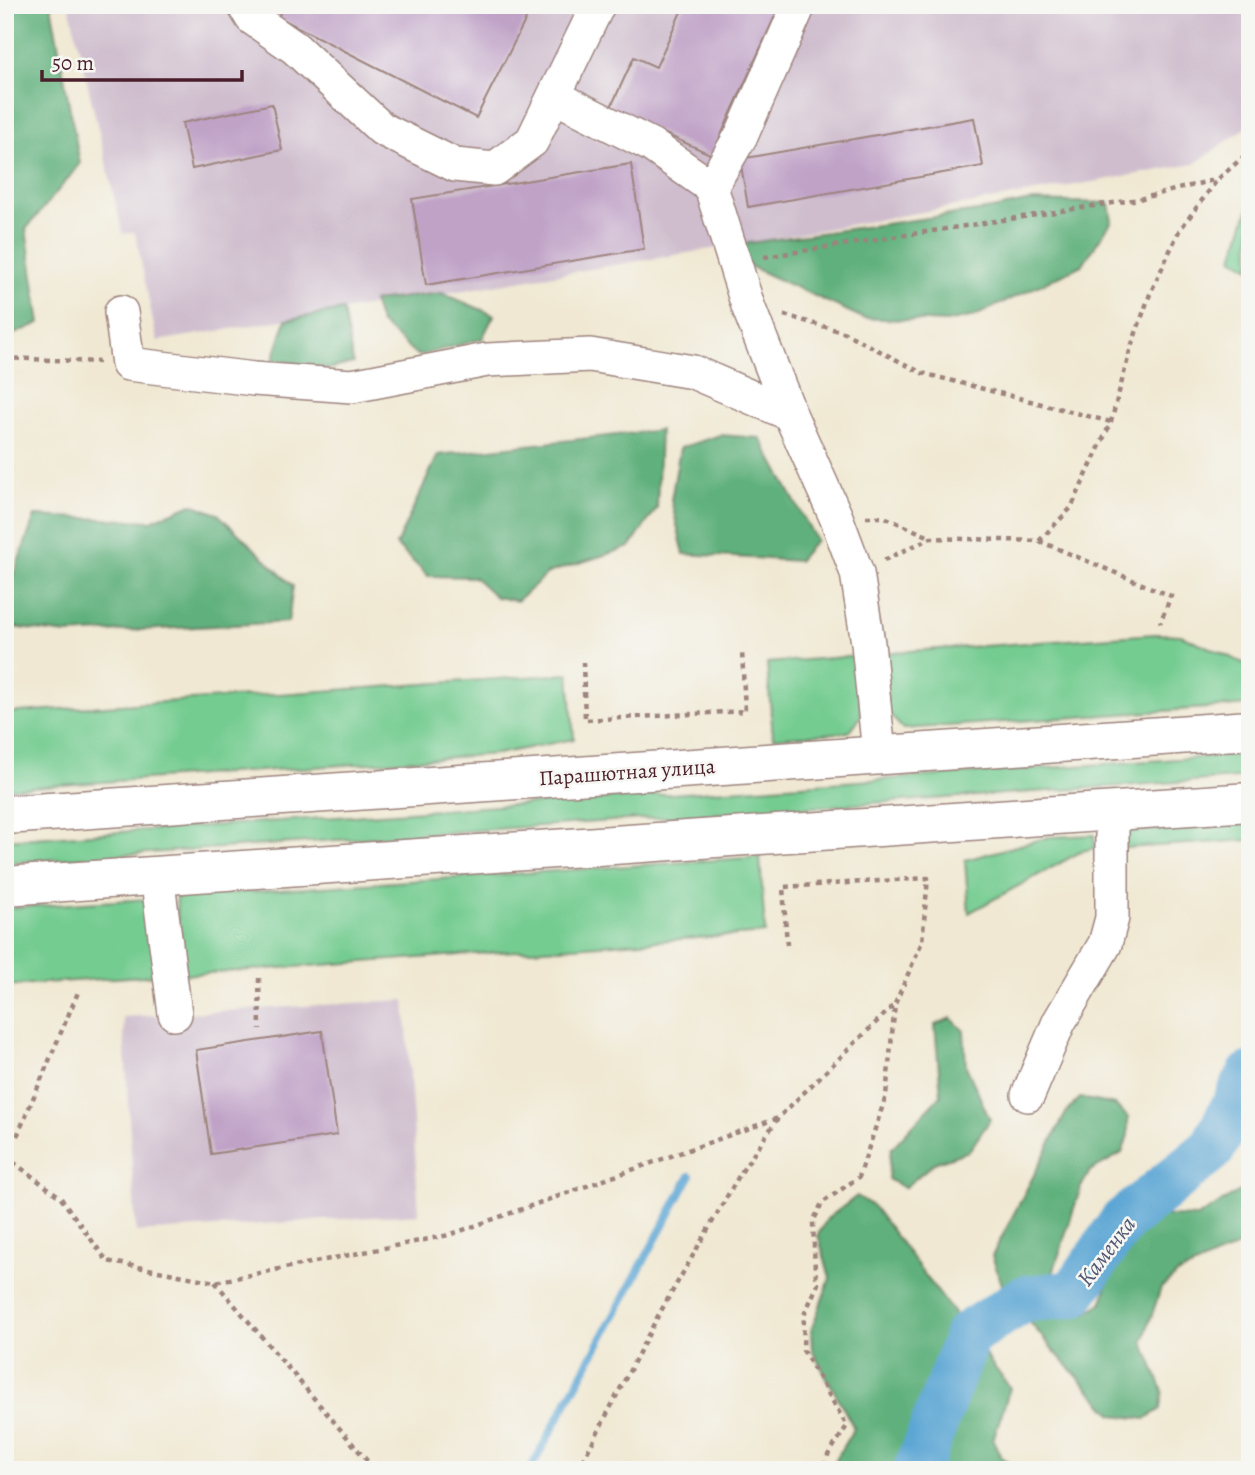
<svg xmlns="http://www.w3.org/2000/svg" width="1255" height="1475" viewBox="0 0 1255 1475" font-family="Alegreya,serif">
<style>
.industrial{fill:#cfbdce}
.green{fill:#74cc91;stroke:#5f765e;stroke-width:2}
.forest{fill:#5fb07b;stroke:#546853;stroke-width:2}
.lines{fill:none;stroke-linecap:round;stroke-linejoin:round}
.stream{stroke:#5ca6d4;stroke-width:8}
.river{stroke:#5ca6d4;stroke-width:47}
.building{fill:#c0a2c7}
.minor-casing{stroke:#9d847e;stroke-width:36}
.major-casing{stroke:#9d847e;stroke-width:41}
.path{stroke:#9d847e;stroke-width:4.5;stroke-dasharray:5 5;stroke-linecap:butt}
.minor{stroke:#fff;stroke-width:33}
.major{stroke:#fff;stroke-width:38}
.labels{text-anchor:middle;stroke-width:5;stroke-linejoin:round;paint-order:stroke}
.street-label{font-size:21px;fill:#4a1f2b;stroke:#f6f6f2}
.water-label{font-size:23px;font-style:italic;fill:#51556f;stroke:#f6f6f2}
</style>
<rect width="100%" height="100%" fill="#f6f6f2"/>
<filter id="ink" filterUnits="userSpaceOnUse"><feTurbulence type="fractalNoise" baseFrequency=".0143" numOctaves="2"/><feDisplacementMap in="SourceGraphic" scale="14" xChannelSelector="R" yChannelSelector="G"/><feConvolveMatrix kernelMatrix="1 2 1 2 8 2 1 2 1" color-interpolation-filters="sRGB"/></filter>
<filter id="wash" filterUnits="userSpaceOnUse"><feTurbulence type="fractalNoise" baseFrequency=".00686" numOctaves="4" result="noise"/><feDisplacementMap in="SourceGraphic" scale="28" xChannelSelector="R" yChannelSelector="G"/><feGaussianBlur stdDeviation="1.57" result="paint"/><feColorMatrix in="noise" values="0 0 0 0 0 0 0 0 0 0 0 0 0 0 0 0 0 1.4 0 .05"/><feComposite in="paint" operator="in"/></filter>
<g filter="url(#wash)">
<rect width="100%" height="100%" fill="#f0e8d2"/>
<path class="industrial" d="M69 5H1250V125L1194 164 729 246 157 341 135 232 123 234Z
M405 1000 419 1214 136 1232 123 1017Z"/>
<path class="green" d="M1250 204V268L1233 258Z
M1155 634 1181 635 1250 666V705L903 729 888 713 882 653Z
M856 656 861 716 849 732 773 738 767 663Z
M569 674 574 739 497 754 5 789V713Z
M1250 754V777L5 863V840Z
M1250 824V840L1125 848 1124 832Z
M1094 835 1095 848 1082 851 969 913 965 860 1049 837Z
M760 857 765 933 182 975 176 897Z
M148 899 156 975 5 986V908Z"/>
<path class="forest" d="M5 5H51L80 164 26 229 40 323 5 338Z
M1030 201 1109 203 1112 221 1082 265 975 316 946 322 863 318 747 265 742 244 992 209Z
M442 293 494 315 482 339 418 356 380 323 373 301Z
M343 310 353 363 329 369 273 360 286 320Z
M660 430 657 508 630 547 548 573 517 601 496 597 474 577 428 576 396 545 438 455Z
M720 435 760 438 816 540 798 561 684 554 671 500 680 448Z
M192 504 218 514 293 586 288 622 67 634 5 626V598L35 516 151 521Z
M951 1018 964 1031 966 1066 990 1120 969 1151 934 1163 904 1188 888 1179 891 1149 941 1095 935 1025Z
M1080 1098 1115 1105 1128 1117V1135L1122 1153 1090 1171 1081 1187 1052 1276 1069 1308 1086 1313 1102 1303 1119 1237 1147 1215 1197 1217 1243 1189 1250 1190V1235L1245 1243 1177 1274 1161 1288 1143 1341 1163 1391 1161 1409 1145 1419 1113 1415 1055 1352 1005 1293 992 1256 1067 1111Z
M857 1196 873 1206 1010 1388 993 1440 1001 1457 1018 1470H829L854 1428 812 1350 811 1331 830 1278 818 1235 827 1219Z"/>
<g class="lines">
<path class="stream" d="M530 1470 690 1176"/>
<path class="river" d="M917 1470 968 1334 1024 1299 1073 1294 1123 1221 1212 1149 1250 1075"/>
</g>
<g id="blocks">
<path class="building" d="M284 5H533L476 118 278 17Z
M684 5H780L712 155 610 109 634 57 656 67Z
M272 104 282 150 192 169 182 123Z
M974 118 983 166 748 207 740 159Z
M631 164 644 249 426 285 412 199Z
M322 1031 337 1135 211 1154 196 1050Z"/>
</g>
</g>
<g filter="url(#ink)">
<use href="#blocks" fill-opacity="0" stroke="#9d847e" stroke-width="2"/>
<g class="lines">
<g class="minor-casing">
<path id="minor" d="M244 5 252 18 295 48 382 129 455 165 494 169 532 141 598 5
M554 96 651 145 711 187 748 306 790 414 836 517 857 573 868 643 879 754
M711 187 742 134 799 5
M121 312 128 364 254 379 352 386 487 360 590 355 693 372 790 414
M157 875 175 1014
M1028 1095 1059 1022 1105 944 1112 918V812"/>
</g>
<g class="major-casing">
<path id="major" d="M5 815 1250 730
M5 886 1250 802"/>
</g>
<path class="path" d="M764 257 1139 199 1217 179
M784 315 843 332 922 373 1111 422
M5 358 99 362
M866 517H884L930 537
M1039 541 1171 596 1160 623
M884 560 931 538 1039 541 1071 508 1111 422 1131 347 1150 294 1179 231 1218 179 1250 151
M583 662 585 720 745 711 742 651
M787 945 783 887 928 878 922 942 895 1004 886 1096 859 1177 822 1203 813 1222 815 1271 818 1284 804 1315 803 1350 847 1426 828 1455 823 1470
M259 978 260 1029
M5 1152 18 1134 79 990
M5 1156 60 1197 107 1261 215 1282 449 1235 778 1118
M215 1282 375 1470
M578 1470 658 1316 740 1174 778 1118 895 1004"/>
<use href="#minor" class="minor"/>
<use href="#major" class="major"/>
</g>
</g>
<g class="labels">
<g class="street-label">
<text transform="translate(627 772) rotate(-4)" y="7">Парашютная улица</text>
</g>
<g class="water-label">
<text transform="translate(1106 1251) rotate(-53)" y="8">Каменка</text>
</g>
</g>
<rect width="1255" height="1475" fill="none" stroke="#f6f6f2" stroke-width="28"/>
<path d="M42 70v10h200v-10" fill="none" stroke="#4a1f2b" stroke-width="3.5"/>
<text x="52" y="70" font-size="21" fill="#4a1f2b" stroke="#f6f6f2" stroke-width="5" paint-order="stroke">50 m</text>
</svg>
